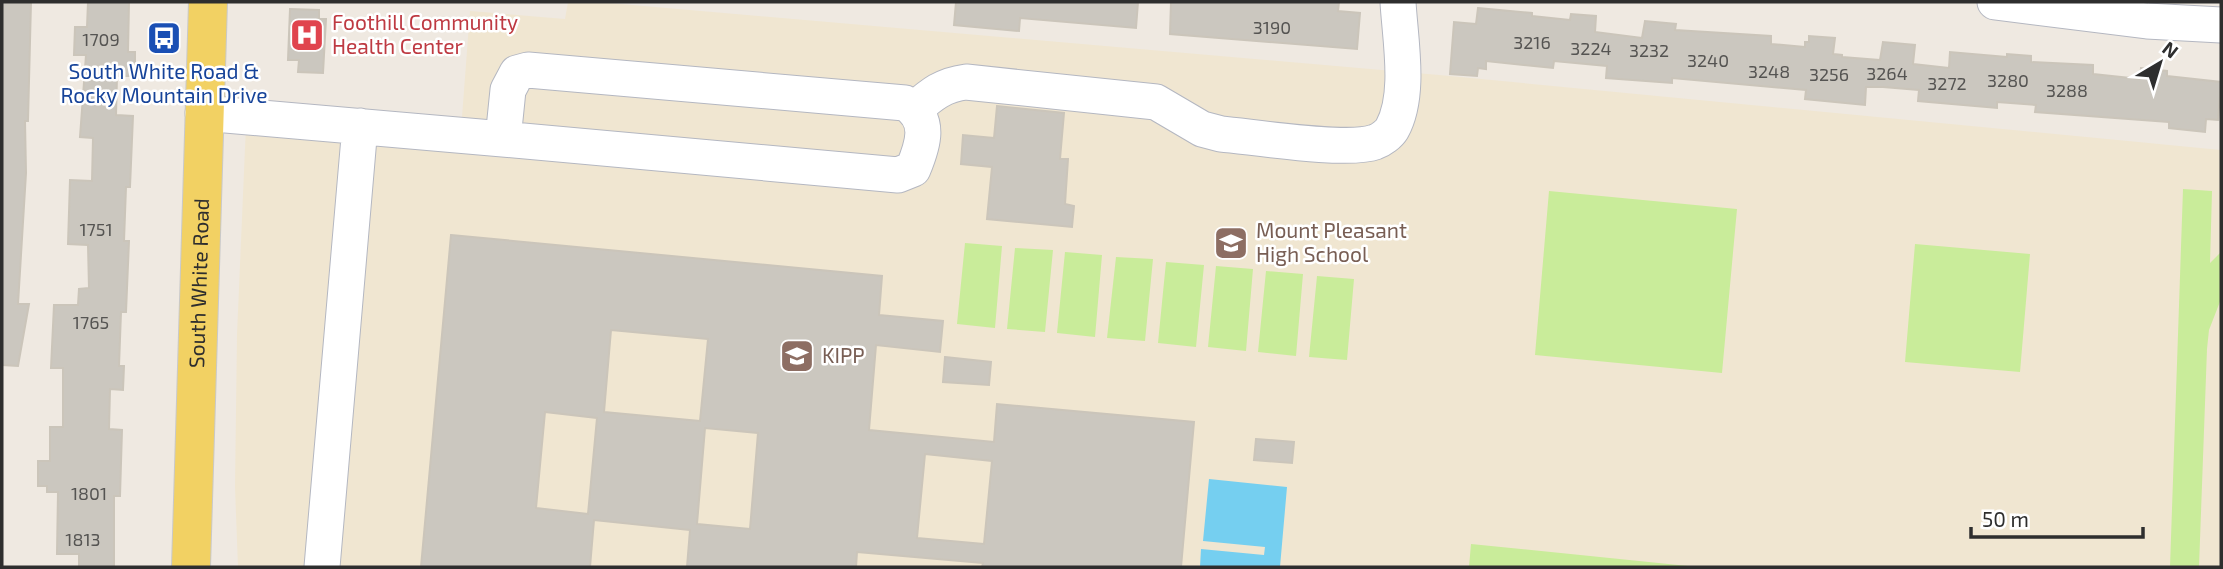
<svg xmlns="http://www.w3.org/2000/svg" width="2223" height="569" viewBox="0 0 2223 569" font-family="'Exo 2',sans-serif">
<style>
.education{fill:#f0e6d1}
.pitch{fill:#c9ec9a}
.water{fill:#75cff0}
.building{fill:#cbc7bf;stroke:#cbc5ba;stroke-width:2;fill-rule:evenodd}
.lines{fill:none;stroke-linecap:round;stroke-linejoin:round}
.minor-casing{stroke:#b4b7c1;stroke-width:37}
.major-casing{stroke:#c9c9c9;stroke-width:40}
.minor{stroke:#fff;stroke-width:35}
.major{stroke:#f2d163;stroke-width:38}
.labels{text-anchor:middle;stroke-width:5;stroke-linejoin:round;paint-order:stroke}
.number-label{font-size:18px;fill:#555452}
.health-label{font-size:21px;fill:#be3a42;stroke:#fff;text-anchor:start}
.transit-label{font-size:21px;fill:#164399;stroke:#fff}
.education-label{font-size:21px;fill:#785e54;stroke:#fff;text-anchor:start}
.street-label{font-size:21px;fill:#2e2e2e;stroke:#fff}
</style>
<rect width="100%" height="100%" fill="#efe9e1"/>
<path class="education" d="M568 2H598L1439 75 2221 150V567H238L235 487 237 335 247 102 462 117 470 11 565 19Z"/>
<path class="pitch" d="M2183 189 2212 191 2210 263 2221 252V299L2209 330 2207 349 2199 567H2170Z
M1549 191 1737 209 1722 373 1535 355Z
M965 243 1002 246 995 328 957 324Z
M1915 244 2030 254 2020 372 1905 362Z
M1015 248 1053 250 1045 332 1007 329Z
M1065 252 1102 255 1095 337 1057 333Z
M1116 257 1153 259 1145 341 1107 338Z
M1166 262 1204 265 1196 347 1158 343Z
M1216 266 1253 269 1246 351 1208 347Z
M1266 271 1303 274 1296 356 1258 352Z
M1317 276 1354 279 1347 360 1309 357Z
M1471 544 1688 566 1691 567H1469Z"/>
<path class="water" d="M1209 479 1287 487 1280 567H1200L1201 549 1264 555 1265 547 1203 541Z"/>
<path class="building" d="M2 2H31L28 121H25L26 173 18 304H29L18 366 2 365Z
M88 2H129L128 52H135V76H117L116 115 133 116 130 187H126L124 241H129L126 312H121L119 366H124L123 390 110 389 109 429 122 430 120 496H114V567H79V554H57L58 492H47V486H38V461H50V427H63V368H51L54 305H78L79 289 89 288 88 245 68 244 70 180 92 181 93 138 80 137 86 55H74L75 27H87Z
M956 2H1138L1136 28 1020 18 1019 31 954 25Z
M1171 2H1339L1338 11 1360 13 1357 49 1170 34Z
M1478 8 1532 13V16L1570 20 1571 14 1596 16 1595 32 1642 38 1645 21 1676 24 1675 30 1771 36V44L1805 47V42H1809V36L1835 38 1833 54 1842 55V57L1880 60 1883 42 1915 45 1913 64 1949 68 1950 52 2007 57V54L2031 56V62L2093 65V74L2140 79 2141 68 2167 71V76L2221 82 2218 120 2206 119 2205 132 2169 128V122L2035 112 2036 105 1997 102V108L1918 101 1919 90 1883 87H1866L1865 105 1805 99 1806 90 1672 78V83L1606 78 1607 66 1554 61 1553 68 1486 61V69L1478 68 1477 76 1450 74 1454 22 1476 24Z
M290 9 319 10V19H326L323 73 298 72 299 60H288Z
M997 106 1064 113 1060 159H1068L1065 204 1074 206 1072 227 987 219 992 167 961 164 963 135 994 138Z
M451 235 882 276 879 315 943 321 940 352 876 345 869 430 994 442 997 404 1194 422 1181 567H982L983 563 857 552 856 567H687L690 530 594 520 590 567H421ZM611 330 708 339 700 421 604 412ZM545 412 597 418 588 514 536 508ZM705 428 758 433 750 529 697 524ZM925 454 992 461 984 544 917 538Z
M945 357 991 362 989 385 943 382Z
M1256 439 1294 442 1292 463 1254 460Z"/>
<g class="lines">
<g class="minor-casing">
<path id="minor" d="M1995 2 2147 21 2221 25
M528 70 905 103C932 119 923 145 913 169L898 175 503 139 508 90 517 73Z
M915 109C932 94 943 85 966 82L1156 102 1202 129 1221 134C1254 137 1348 152 1375 142 1381 140 1389 134 1392 129 1411 95 1400 39 1398 2
M203 113 503 139
M322 567 360 126"/>
</g>
<g class="major-casing">
<g id="major">
<path id="s1" d="M191 567 208 2"/>
</g>
</g>
<use href="#minor" class="minor"/>
<use href="#major" class="major"/>
</g>
<defs>
<g id="hospital-square" transform="scale(1.75)"><rect x="-9" y="-9" width="18" height="18" rx="4" fill="#e0444e" stroke="#fff"/><path d="M-5-5h3v3.5h4V-5h3V5h-3V1.5h-4V5h-3Z" fill="#fff"/></g>
<g id="bus-square" transform="scale(1.75)"><rect x="-9" y="-9" width="18" height="18" rx="4" fill="#1a4fb4" stroke="#fff"/><path d="M-5-6H5V4H4V6H2V4H-2V6H-4V4H-5ZM-3.5-4V0h7V-4ZM-3.5 1.2v1.5H-2V1.2ZM2 1.2v1.5H3.5V1.2Z" fill="#fff"/></g>
<g id="school-square" transform="scale(1.75)"><rect x="-9" y="-9" width="18" height="18" rx="4" fill="#8d6e63" stroke="#fff"/><path d="M0-5L7-2L0 1L-7-2ZM-4 1L0 2.5L4 1V4Q0 6-4 4Z" fill="#fff"/></g>
</defs>
<g fill-rule="evenodd">
<use href="#hospital-square" x="307" y="35"/>
<use href="#bus-square" x="164" y="38"/>
<use href="#school-square" x="1231" y="243"/>
<use href="#school-square" x="797" y="356"/>
</g>
<g class="labels">
<g class="number-label">
<text x="1272" y="34">3190</text>
<text x="101" y="46">1709</text>
<text x="1532" y="49">3216</text>
<text x="1591" y="55">3224</text>
<text x="1649" y="57">3232</text>
<text x="1708" y="67">3240</text>
<text x="1769" y="78">3248</text>
<text x="1887" y="80">3264</text>
<text x="1829" y="81">3256</text>
<text x="2008" y="87">3280</text>
<text x="1947" y="90">3272</text>
<text x="2067" y="97">3288</text>
<text x="96" y="236">1751</text>
<text x="91" y="329">1765</text>
<text x="89" y="500">1801</text>
<text x="83" y="546">1813</text>
</g>
<g class="health-label">
<text x="332" y="30">Foothill Community<tspan x="332" dy="24">Health Center</tspan></text>
</g>
<g class="transit-label">
<text x="164" y="79">South White Road &amp;<tspan x="164" dy="24">Rocky Mountain Drive</tspan></text>
</g>
<g class="education-label">
<text x="1256" y="238">Mount Pleasant<tspan x="1256" dy="24">High School</tspan></text>
<text x="822" y="363">KIPP</text>
</g>
<g class="street-label">
<text dy="7" stroke="none"><textPath href="#s1" startOffset="284">South White Road</textPath></text>
</g>
</g>
<rect width="2223" height="569" fill="none" stroke="#2e2e2e" stroke-width="7"/>
<g transform="translate(2160 63) rotate(38)" stroke="#ffffff" stroke-width="5" paint-order="stroke">
<path d="M0-5L12 26L0 18L-12 26Z" fill="#2e2e2e"/>
<text y="-10" font-size="19" font-weight="bold" text-anchor="middle" fill="#2e2e2e">N</text>
</g>
<path d="M1971 527v10h172v-10" fill="none" stroke="#2e2e2e" stroke-width="3.5"/>
<text x="1982" y="527" font-size="21" fill="#2e2e2e" stroke="#ffffff" stroke-width="5" paint-order="stroke">50 m</text>
</svg>
